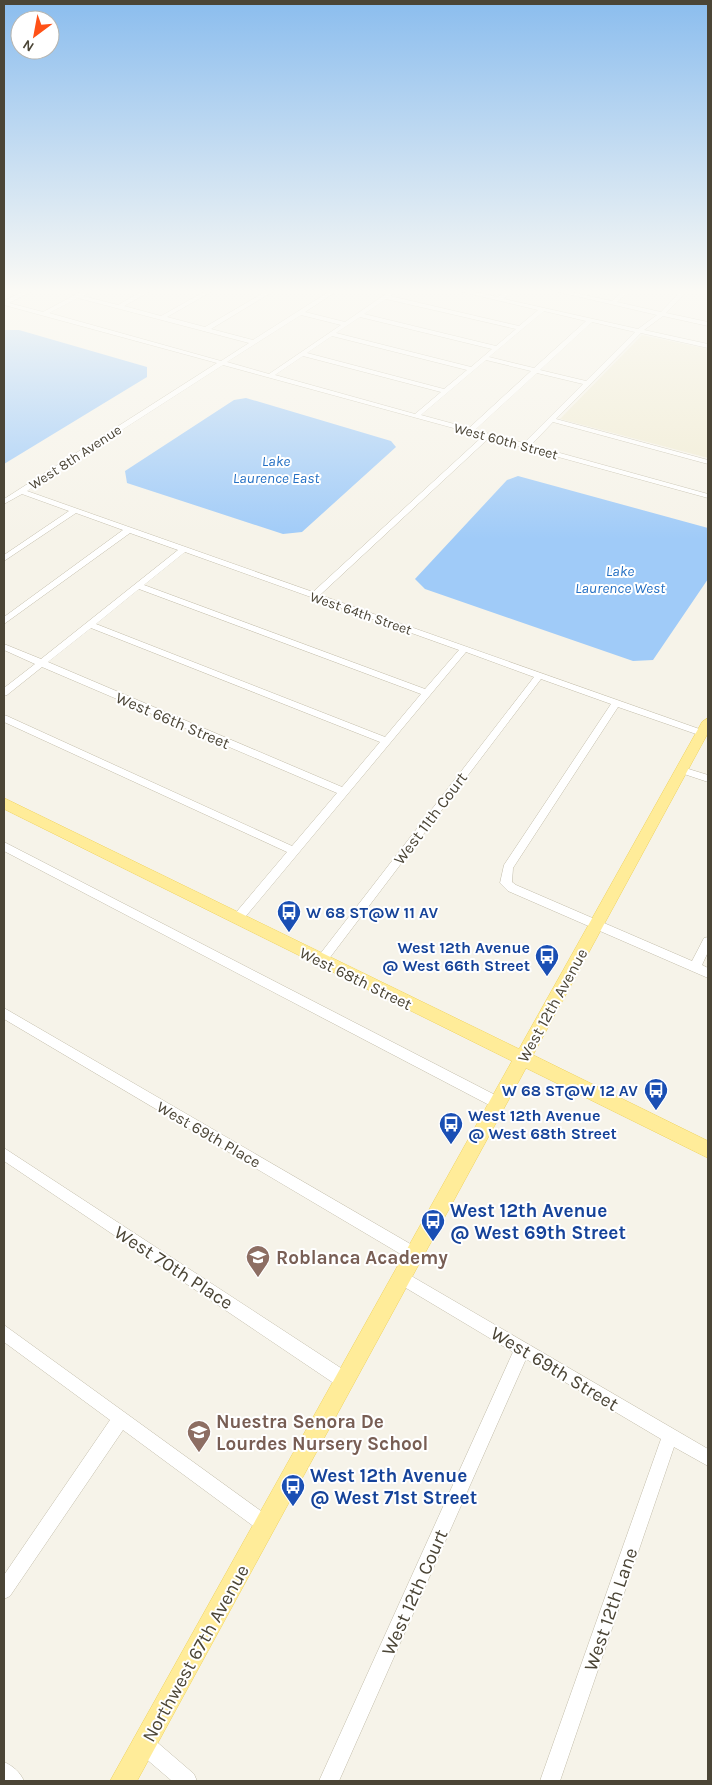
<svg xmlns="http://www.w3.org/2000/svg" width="712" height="1785" viewBox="0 0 712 1785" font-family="Karla,sans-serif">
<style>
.education{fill:#f0ebd2}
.water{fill:#a0cbf8}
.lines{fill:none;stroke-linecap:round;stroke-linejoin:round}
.minor-casing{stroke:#c3bdaa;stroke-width:1}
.major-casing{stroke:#f0d35d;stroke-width:1}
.minor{fill:#fff;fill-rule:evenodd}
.major{fill:#ffec99;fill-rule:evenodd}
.labels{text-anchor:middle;stroke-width:4;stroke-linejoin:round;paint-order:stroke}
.far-street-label{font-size:14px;fill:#4b4536;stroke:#fff}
.far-water-label{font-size:15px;font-style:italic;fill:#236fc3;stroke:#fff}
.street-label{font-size:16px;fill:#4b4536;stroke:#fff}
.transit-label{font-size:16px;font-weight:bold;fill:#164399;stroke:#fff;text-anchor:start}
.near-transit-label{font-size:19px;font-weight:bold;fill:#164399;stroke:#fff;text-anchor:start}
.near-education-label{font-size:19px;font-weight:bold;fill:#785e54;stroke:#fff;text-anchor:start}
.near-street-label{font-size:19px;fill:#4b4536;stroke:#fff}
</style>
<rect width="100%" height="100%" fill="#f6f3e9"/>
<path class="education" d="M642 335 708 349V458L560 419Z"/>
<path class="water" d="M4 330H19L147 367V377L4 464Z
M246 398 391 441 396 447 302 532 283 534 127 483 125 471 234 400Z
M518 476 708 528V579L653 660 633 661 425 589 415 579 507 480Z"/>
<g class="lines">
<g class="minor-casing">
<path id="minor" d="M28 289H36L9 303 43 312 86 289H94L83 296 118 305 146 289H154L124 306 161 316 209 289H216L167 317 205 327 270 289H277L211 329 253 340 333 289H340L305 312 345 322 393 289H400L390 296 519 326 538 310 450 289H461L498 297 508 289H515L504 299 638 329 657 315 546 289H557L612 301 625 289H631L617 302 661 312 683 289H689L666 313 708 322V326L663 316 644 330 708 344V348L641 333 556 419 708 460V464L553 422 531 445 708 494V498L489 438 320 595 705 731 707 733 705 735H699L618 707 513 868 512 882 516 885 692 961 704 938 708 937V952L702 965 708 968V978L508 891 500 883 504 865 611 704 541 679 325 964H317L315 961 317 958 534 677 466 652 241 922H233L231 919 233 916 287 852 4 722V715L7 716 292 846 337 793 42 667 7 695 4 696V688L35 664 4 650V644L41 659 178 550 130 533 4 624V617L123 530 76 513 4 561V555L69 511 22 494 4 504V499L217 363 4 305V301ZM78 298 249 343 221 361 49 313ZM386 299 516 329 496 346 364 314ZM544 311 586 321 534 368 489 357ZM301 315 341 325 269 374 227 362ZM360 317 492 349 471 367 336 333ZM592 322 635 332 586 381 540 370ZM332 336 467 370 444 389 307 353ZM303 356 441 392 415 414 275 375ZM486 360 531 371 469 428 421 415ZM223 365 468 432 483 436 313 592 27 491ZM537 373 583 384 524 443 475 430ZM185 552 459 650 425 689 144 585ZM139 589 421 694 385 737 96 624ZM91 628 380 742 342 787 48 662Z
M682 767 708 775V782L678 772 677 770Z
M4 842 503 1099 505 1103 503 1107 498 1109 493 1107 4 851Z
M4 1008 419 1249 421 1254 419 1259 414 1261 409 1259 4 1019Z
M4 1148 350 1374 352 1380 350 1386 344 1388 338 1386 4 1161Z
M401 1270 708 1449V1466L674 1447 560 1781H540L661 1439 526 1359 339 1781H319L513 1352 396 1282 394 1277 396 1272Z
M4 1325 272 1519 275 1525 272 1531 266 1534 260 1531 123 1430 10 1596 4 1599V1575L110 1420 4 1342Z
M144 1734 151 1737 194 1774 197 1781H172L137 1751 134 1744 137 1737Z
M4 1762C13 1766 20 1772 24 1781H4Z"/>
</g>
<g class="major-casing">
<path id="major" d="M708 718V733L533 1055 708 1141V1158L526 1068 137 1781H110L512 1061 4 809V798L519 1049 702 722Z"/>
</g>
<use href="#minor" class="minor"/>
<use href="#major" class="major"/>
</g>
<linearGradient id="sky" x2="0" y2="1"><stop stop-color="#8bbdee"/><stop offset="0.54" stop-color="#fbfaf5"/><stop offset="1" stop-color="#fbfaf5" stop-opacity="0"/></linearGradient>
<rect width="712" height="539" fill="url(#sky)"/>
<defs>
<g id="bus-pin" transform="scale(1.25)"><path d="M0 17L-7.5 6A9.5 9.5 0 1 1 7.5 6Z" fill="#1a4fb4" stroke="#fff"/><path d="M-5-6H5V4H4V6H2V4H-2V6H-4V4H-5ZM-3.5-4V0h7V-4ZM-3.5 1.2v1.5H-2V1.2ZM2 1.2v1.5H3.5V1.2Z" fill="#fff"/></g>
<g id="school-pin" transform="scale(1.25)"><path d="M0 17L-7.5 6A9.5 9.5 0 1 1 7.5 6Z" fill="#8d6e63" stroke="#fff"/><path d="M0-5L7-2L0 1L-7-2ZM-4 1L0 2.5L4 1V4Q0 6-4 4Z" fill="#fff"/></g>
</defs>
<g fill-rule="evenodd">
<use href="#bus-pin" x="289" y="912"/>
<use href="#bus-pin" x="547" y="956"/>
<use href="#bus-pin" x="656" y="1090"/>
<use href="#bus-pin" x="451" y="1124"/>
<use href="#bus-pin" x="433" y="1221"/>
<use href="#school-pin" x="258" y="1257"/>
<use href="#school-pin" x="199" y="1432"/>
<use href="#bus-pin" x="293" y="1486"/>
</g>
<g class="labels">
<g class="far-street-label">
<text transform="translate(506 441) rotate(15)" y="5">West 60th Street</text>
<text transform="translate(75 457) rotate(-33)" y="5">West 8th Avenue</text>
<text transform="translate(361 613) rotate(19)" y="5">West 64th Street</text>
</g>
<g class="far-water-label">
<text x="276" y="466">Lake<tspan x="276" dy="17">Laurence East</tspan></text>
<text x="620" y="576">Lake<tspan x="620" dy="17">Laurence West</tspan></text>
</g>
<g class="street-label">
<text transform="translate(173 720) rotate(23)" y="6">West 66th Street</text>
<text transform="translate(430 818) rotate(-53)" y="6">West 11th Court</text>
<text transform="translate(356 978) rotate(26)" y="6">West 68th Street</text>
<text transform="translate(552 1005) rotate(-61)" y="6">West 12th Avenue</text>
<text transform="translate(209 1134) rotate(30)" y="6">West 69th Place</text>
</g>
<g class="transit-label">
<text x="306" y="918">W 68 ST@W 11 AV</text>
<text x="530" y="953" text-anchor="end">West 12th Avenue<tspan x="530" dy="18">@ West 66th Street</tspan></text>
<text x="638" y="1096" text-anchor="end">W 68 ST@W 12 AV</text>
<text x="468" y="1121">West 12th Avenue<tspan x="468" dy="18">@ West 68th Street</tspan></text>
</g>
<g class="near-transit-label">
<text x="450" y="1217">West 12th Avenue<tspan x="450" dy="22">@ West 69th Street</tspan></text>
<text x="310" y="1482">West 12th Avenue<tspan x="310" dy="22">@ West 71st Street</tspan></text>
</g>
<g class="near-education-label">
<text x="276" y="1264">Roblanca Academy</text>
<text x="216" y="1428">Nuestra Senora De<tspan x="216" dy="22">Lourdes Nursery School</tspan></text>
</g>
<g class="near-street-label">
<text transform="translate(174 1267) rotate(33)" y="7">West 70th Place</text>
<text transform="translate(555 1368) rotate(31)" y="7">West 69th Street</text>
<text transform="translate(414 1592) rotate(-66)" y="7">West 12th Court</text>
<text transform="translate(610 1609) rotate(-71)" y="7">West 12th Lane</text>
<text transform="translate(195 1653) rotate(-61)" y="7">Northwest 67th Avenue</text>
</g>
</g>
<rect width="712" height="1785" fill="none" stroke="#4b4536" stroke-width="10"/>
<g transform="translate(35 35) rotate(212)"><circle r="24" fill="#ffffff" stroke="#b7b5af"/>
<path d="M0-4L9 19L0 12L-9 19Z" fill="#ff5117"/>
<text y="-8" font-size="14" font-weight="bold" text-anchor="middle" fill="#4b4536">N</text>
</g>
</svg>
